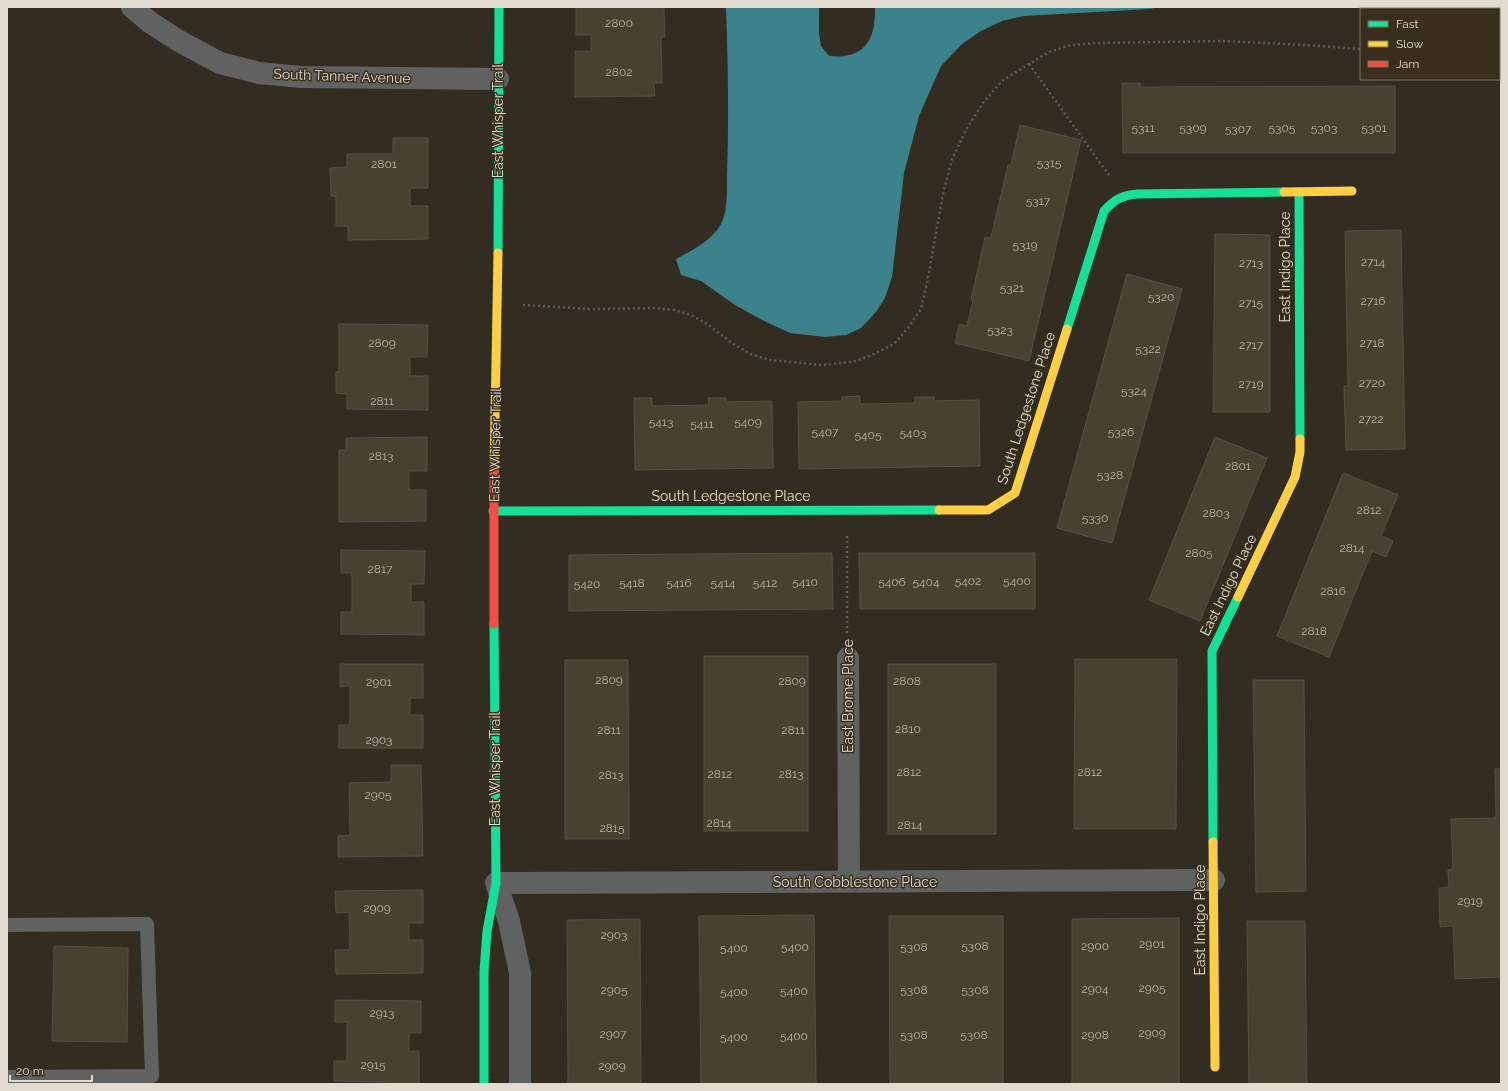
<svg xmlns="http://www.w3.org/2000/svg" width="1508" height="1091" viewBox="0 0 1508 1091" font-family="Raleway,sans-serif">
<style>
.water{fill:#3c828b}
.building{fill:#484031;stroke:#555047}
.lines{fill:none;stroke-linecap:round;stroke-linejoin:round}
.path{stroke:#5e5e5c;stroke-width:2.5;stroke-dasharray:2 3;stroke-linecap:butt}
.lane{stroke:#5f6260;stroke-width:14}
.street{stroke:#5f6260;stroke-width:22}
.fast{stroke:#16e098;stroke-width:9}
.slow{stroke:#ffcf43;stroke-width:9}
.jam{stroke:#f24e42;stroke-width:9}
.labels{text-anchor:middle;stroke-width:3;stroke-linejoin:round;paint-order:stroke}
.number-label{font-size:12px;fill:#bcb4a8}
.street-label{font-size:14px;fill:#e2dbd0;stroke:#382e1b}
</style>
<rect width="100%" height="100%" fill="#322c21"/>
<path class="water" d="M726 7H819V34L821 46 829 56C865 60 876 39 875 7H1159L1150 9 1024 16 1002 21 981 31 962 44 941 66 919 116 904 173 892 277 885 298 876 312 861 328 846 335 825 337 790 333 764 321 735 305 701 281 681 275 676 259C693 250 711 241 721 224 728 211 727 189 727 175 729 119 728 63 726 7Z"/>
<path class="building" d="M576 7H664L665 37H661L662 83H654L655 96 575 97V51H591V35H576Z
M1122 83H1140V87L1395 86V153H1123Z
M1020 125 1081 140 1029 361 955 343 959 324 967 326 973 301 971 300 985 237 991 238 1008 165H1011Z
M393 138H428V188H410V206H428V239L348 240V226H336V196H331L330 168 347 167V154H393Z
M1401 230 1405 449 1346 450 1344 386H1348L1345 231Z
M1215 234 1270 235V412H1213Z
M1127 274 1182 289 1112 543 1057 528Z
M339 324 428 325 427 357H410V376H428V410L347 409V394L336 393V372H339Z
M860 396V404L915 403V397H934V401L979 400 980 466 799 469 798 402 842 401V397Z
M634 398H652V406L709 405 708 398H726V402L772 401 773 468 635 470Z
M427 437V471H409V490H426V521L339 522V450H346V438Z
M1215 437 1267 458 1200 621 1149 600Z
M1343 473 1398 495 1381 536 1393 541 1386 557 1372 551 1329 657 1277 636Z
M341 550 425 551 424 584H411V602H424V635L341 634V612H352V573H341Z
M832 553 833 609 569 611V555Z
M859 553H1035V609H860Z
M704 656H808V831H704Z
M1075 659H1177L1176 829H1074Z
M565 660H628L629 839H565Z
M340 664H423V698H410V715H423V748H339V725H350V686L340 687Z
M888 664H996V834H888Z
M1253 680H1304L1306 891 1256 892Z
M391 765H421L423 856 338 857V836L350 835 349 783 391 782Z
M1495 769H1501V977L1455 979 1453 926 1440 927 1439 888 1449 887 1448 870 1453 869 1451 819 1496 818Z
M423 890V923H409V940H423V973L336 974 335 950H350L349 912 336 913 335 891Z
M814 915 816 1084H701L699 916Z
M889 916H1003V1084H890Z
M1179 918V1084H1072V919Z
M640 919 641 1084H568L567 920Z
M1247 921H1305L1307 1084H1249Z
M54 946 128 948 127 1042 52 1041Z
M335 1000 421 1001V1033H409V1051H419V1084H388V1082L334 1081V1061H347V1022H335Z"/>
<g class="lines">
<path class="path" d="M1419 9 1420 7
M1029 64 1109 175
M523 305 590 309 656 308 674 310 691 315 707 324 732 343 750 354 770 360 822 365 852 362 872 355 894 344 908 328 921 309 927 283 943 194 952 159 966 130 983 103 1002 81 1029 64 1049 52 1071 45 1100 43 1224 41 1305 45 1361 49
M847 536V633"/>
<path class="lane" d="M7 925 147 924 152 1076 7 1077"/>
<path class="street" d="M132 7 151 23 179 41 220 63 259 73 301 77 498 79
M848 658 849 882
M520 1084V973L509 921 496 883 1214 880"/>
<path class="fast" d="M1299 192 1300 439
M498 253 499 7
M1067 329 1104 211C1114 200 1122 195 1137 194L1284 192
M493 511 939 510
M1213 842 1212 651 1238 597
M484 1084V971L487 931 496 883 494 624"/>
<path class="slow" d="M1284 192 1352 191
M494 472 498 253
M939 510H988L1015 493 1067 329
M1238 597 1295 477 1300 452V439
M1213 842 1215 1067"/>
<path class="jam" d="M494 624V472"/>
</g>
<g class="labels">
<g class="number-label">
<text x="619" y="27">2800</text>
<text x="619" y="76">2802</text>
<text x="1143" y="132">5311</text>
<text x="1193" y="132">5309</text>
<text x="1282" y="132">5305</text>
<text x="1324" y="132">5303</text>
<text x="1374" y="132">5301</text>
<text x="1238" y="133">5307</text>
<text x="1049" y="167">5315</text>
<text x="384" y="168">2801</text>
<text x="1038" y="205">5317</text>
<text x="1025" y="249">5319</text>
<text x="1373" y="266">2714</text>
<text x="1251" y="267">2713</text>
<text x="1012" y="292">5321</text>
<text x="1161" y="301">5320</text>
<text x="1373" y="305">2716</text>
<text x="1251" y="307">2715</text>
<text x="1000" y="334">5323</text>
<text x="382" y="347">2809</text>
<text x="1372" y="347">2718</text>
<text x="1251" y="349">2717</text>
<text x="1148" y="353">5322</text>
<text x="1372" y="387">2720</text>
<text x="1251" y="388">2719</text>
<text x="1134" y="395">5324</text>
<text x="382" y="405">2811</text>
<text x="1371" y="423">2722</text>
<text x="661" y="426">5413</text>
<text x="748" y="426">5409</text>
<text x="702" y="428">5411</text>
<text x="825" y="436">5407</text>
<text x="1121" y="436">5326</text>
<text x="913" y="437">5403</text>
<text x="868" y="439">5405</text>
<text x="381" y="460">2813</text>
<text x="1238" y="470">2801</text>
<text x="1110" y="479">5328</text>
<text x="1369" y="514">2812</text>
<text x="1216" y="517">2803</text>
<text x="1095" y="522">5330</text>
<text x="1352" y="552">2814</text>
<text x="1199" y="557">2805</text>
<text x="380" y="573">2817</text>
<text x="968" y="585">5402</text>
<text x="1017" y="585">5400</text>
<text x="805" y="586">5410</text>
<text x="892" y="586">5406</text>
<text x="926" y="586">5404</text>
<text x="632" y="587">5418</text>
<text x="679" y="587">5416</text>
<text x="723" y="587">5414</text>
<text x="765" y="587">5412</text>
<text x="587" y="588">5420</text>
<text x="1333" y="595">2816</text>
<text x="1314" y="635">2818</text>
<text x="609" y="684">2809</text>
<text x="792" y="685">2809</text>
<text x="907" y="685">2808</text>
<text x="379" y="686">2901</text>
<text x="908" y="733">2810</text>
<text x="609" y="734">2811</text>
<text x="793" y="734">2811</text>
<text x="379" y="744">2903</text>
<text x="909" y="776">2812</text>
<text x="1090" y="776">2812</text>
<text x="720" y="778">2812</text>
<text x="791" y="778">2813</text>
<text x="611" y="779">2813</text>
<text x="378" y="799">2905</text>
<text x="719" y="827">2814</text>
<text x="910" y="829">2814</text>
<text x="612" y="832">2815</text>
<text x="1470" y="905">2919</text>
<text x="377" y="912">2909</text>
<text x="614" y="939">2903</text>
<text x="1152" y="948">2901</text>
<text x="975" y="950">5308</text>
<text x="1095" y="950">2900</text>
<text x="795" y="951">5400</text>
<text x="914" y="951">5308</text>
<text x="734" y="952">5400</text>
<text x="1152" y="992">2905</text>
<text x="1095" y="993">2904</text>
<text x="614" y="994">2905</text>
<text x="914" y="994">5308</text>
<text x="975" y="994">5308</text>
<text x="794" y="995">5400</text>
<text x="734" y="996">5400</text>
<text x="382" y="1017">2913</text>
<text x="1152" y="1037">2909</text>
<text x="613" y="1038">2907</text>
<text x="914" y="1039">5308</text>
<text x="974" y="1039">5308</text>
<text x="1095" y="1039">2908</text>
<text x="794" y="1040">5400</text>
<text x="734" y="1041">5400</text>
<text x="373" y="1069">2915</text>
<text x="612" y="1070">2909</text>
</g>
<g class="street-label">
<text transform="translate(342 76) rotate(2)" y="5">South Tanner Avenue</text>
<text transform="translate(498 121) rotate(-90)" y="5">East Whisper Trail</text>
<text transform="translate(1285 267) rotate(-90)" y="5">East Indigo Place</text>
<text transform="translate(1026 408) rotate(-72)" y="5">South Ledgestone Place</text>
<text transform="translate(495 445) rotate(-89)" y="5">East Whisper Trail</text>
<text x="731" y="501">South Ledgestone Place</text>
<text transform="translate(1228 585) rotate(-64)" y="5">East Indigo Place</text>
<text transform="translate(848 696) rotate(-90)" y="5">East Brome Place</text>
<text transform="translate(495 769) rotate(-90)" y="5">East Whisper Trail</text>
<text x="855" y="887">South Cobblestone Place</text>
<text transform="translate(1200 920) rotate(-90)" y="5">East Indigo Place</text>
</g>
</g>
<rect width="1508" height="1091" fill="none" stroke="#e2dbd0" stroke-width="16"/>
<rect x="1360" y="8" width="140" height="72" fill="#382e1b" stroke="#7c7363"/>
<rect x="1368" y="21" width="20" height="6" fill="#16e098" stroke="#7c7363"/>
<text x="1396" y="28" font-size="12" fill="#e2dbd0">Fast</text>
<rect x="1368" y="41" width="20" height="6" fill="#ffcf43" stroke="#7c7363"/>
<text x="1396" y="48" font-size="12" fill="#e2dbd0">Slow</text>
<rect x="1368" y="61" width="20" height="6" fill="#f24e42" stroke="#7c7363"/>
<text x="1396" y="68" font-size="12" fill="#e2dbd0">Jam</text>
<path d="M10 1075v6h82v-6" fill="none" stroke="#e2dbd0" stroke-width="2"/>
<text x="16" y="1075" font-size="12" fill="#e2dbd0" stroke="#382e1b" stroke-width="3" paint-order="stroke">20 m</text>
</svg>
